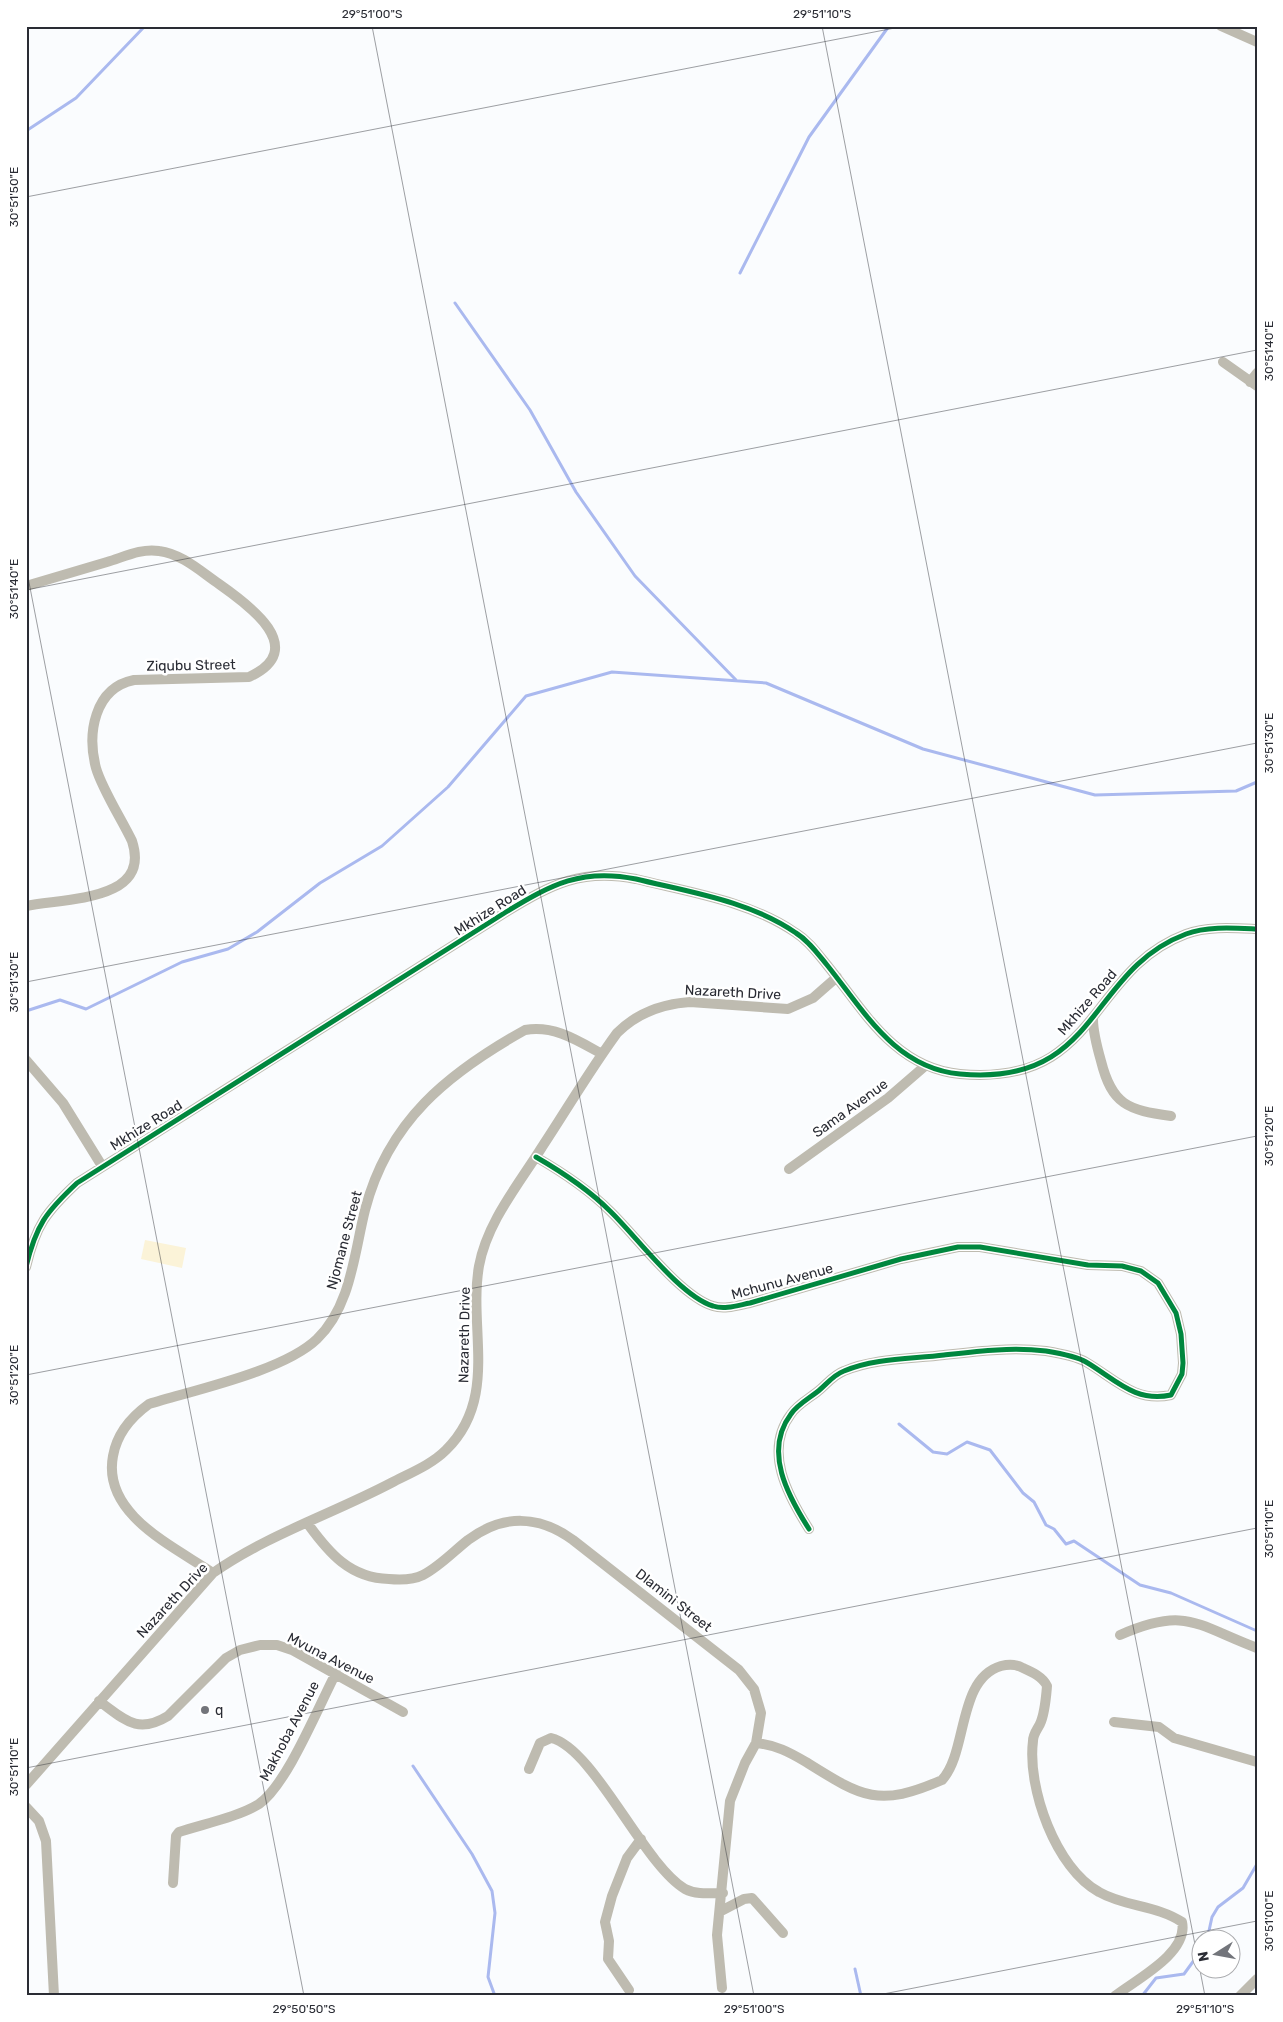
<svg xmlns="http://www.w3.org/2000/svg" width="1283" height="2022" viewBox="0 0 1283 2022" font-family="Rubik,sans-serif">
<style>
.green{fill:#fbf3d8}
.lines{fill:none;stroke-linecap:round;stroke-linejoin:round}
.stream{stroke:#aab9ef;stroke-width:3}
.minor{stroke:#bebbb0;stroke-width:10}
.cycleway-casing{stroke:#fff;stroke-width:8}
.cycleway{stroke:#00873e;stroke-width:5}
.ticks{fill:none;stroke:#2a2c34;stroke-width:1;stroke-opacity:0.45}
.poi-dot{fill:#73757b;stroke:#fff;stroke-width:2}
.labels{text-anchor:middle;stroke-width:5;stroke-linejoin:round;paint-order:stroke}
.street-label{font-size:14px;fill:#2a2c34;stroke:#fff}
.poi-label{font-size:14px;fill:#2a2c34;stroke:#fff;text-anchor:start}
.neatline{fill:none;stroke:#2a2c34;stroke-width:2}
.ticks-label{font-size:12px;text-anchor:middle;fill:#2a2c34}
</style>
<rect width="100%" height="100%" fill="#fafcfe"/>
<path class="green" d="M145 1240 186 1248 182 1268 141 1259Z"/>
<g class="lines">
<path class="stream" d="M26 131 76 98 145 26
M740 273 809 137 889 26
M455 303 530 410 576 492 635 576 736 680
M26 1011 60 1000 86 1009 182 962 228 949 257 932 320 883 382 846 448 787 526 696 612 672 766 683 923 749 1095 795 1236 791 1257 782
M899 1424 933 1452 947 1454 967 1442 990 1450 1023 1493 1034 1502 1046 1525 1054 1529 1066 1544 1074 1541 1140 1585 1171 1593 1257 1631
M413 1766 472 1854 492 1891 495 1913 488 1977 495 1996
M1207 1940 1212 1917 1218 1907 1243 1888 1257 1864
M855 1969 861 1996
M1142 1996 1156 1978 1184 1974 1200 1952"/>
<path class="minor" d="M1221 26 1257 42
M1223 362 1257 386
M1250 382 1257 373
M26 586C53 578 80 570 107 562 124 557 141 548 159 551 182 554 200 571 219 584 249 605 310 649 249 677L134 680C94 688 87 734 96 768 102 789 122 820 132 841 152 902 64 898 26 906
M1093 1019C1093 1033 1097 1047 1101 1061 1112 1105 1128 1110 1171 1116
M26 1060 63 1103 102 1166
M536 1157C562 1172 588 1189 610 1211 636 1236 680 1296 713 1306 725 1310 739 1305 750 1303L901 1259 958 1247H980L1088 1265 1122 1266 1141 1271 1158 1283 1176 1313 1181 1334 1183 1363 1182 1374 1171 1395C1135 1403 1115 1379 1086 1362 1076 1356 1058 1353 1046 1351 1011 1347 979 1351 944 1355 912 1359 874 1358 844 1371 833 1375 826 1385 817 1392 808 1399 797 1405 791 1414 763 1451 788 1496 809 1529
M789 1169 888 1098 925 1066
M26 1267C36 1225 46 1212 77 1183L506 912C552 884 582 868 636 879 689 892 750 901 796 933 809 941 818 954 827 965 864 1011 895 1068 960 1074 1100 1087 1087 971 1186 934 1207 926 1234 928 1257 929
M308 1524C329 1553 350 1578 389 1579 400 1580 413 1580 423 1575 439 1567 454 1551 468 1540 503 1514 539 1515 573 1540L739 1670 754 1689 761 1713 756 1743 745 1763 730 1801 717 1935 722 1988
M213 1573C173 1546 102 1514 113 1456 117 1433 131 1417 149 1404 194 1390 284 1371 317 1339 351 1306 354 1254 365 1210 388 1121 448 1073 525 1030 554 1025 577 1040 602 1054
M1120 1635C1186 1606 1196 1625 1257 1648
M99 1701C124 1719 137 1735 168 1716L226 1658 240 1650 260 1645H277L292 1650 403 1712
M1114 1722 1159 1727 1174 1738 1257 1762
M756 1743C776 1745 789 1752 806 1762 862 1797 878 1808 942 1780 968 1752 957 1679 1001 1666 1009 1664 1016 1664 1023 1668 1032 1672 1043 1677 1047 1686 1046 1698 1045 1713 1040 1724 1037 1730 1033 1734 1033 1741 1027 1788 1056 1869 1099 1892 1125 1907 1156 1905 1182 1922 1189 1953 1135 1980 1115 1996
M529 1769 540 1743 551 1738C594 1748 643 1864 685 1889 697 1895 710 1893 723 1893
M26 1785 213 1573C267 1535 332 1514 391 1483 410 1473 431 1465 446 1450 499 1398 468 1329 479 1266 487 1222 519 1184 542 1147 567 1109 590 1070 617 1033 637 1013 662 1004 690 1002L788 1009 813 998 837 977
M26 1807 39 1821 46 1841 54 1996
M173 1883 176 1836 179 1832C203 1824 238 1817 259 1804 287 1785 319 1705 336 1673
M721 1911 744 1899 752 1898 783 1933
M629 1990 608 1959 609 1941 605 1922 612 1896 627 1858 641 1839
M1240 1996 1257 1979"/>
<g class="cycleway-casing">
<path id="cycleway" d="M536 1157C562 1172 588 1189 610 1211 636 1236 680 1296 713 1306 725 1310 739 1305 750 1303L901 1259 958 1247H980L1088 1265 1122 1266 1141 1271 1158 1283 1176 1313 1181 1334 1183 1363 1182 1374 1171 1395C1135 1403 1115 1379 1086 1362 1076 1356 1058 1353 1046 1351 1011 1347 979 1351 944 1355 912 1359 874 1358 844 1371 833 1375 826 1385 817 1392 808 1399 797 1405 791 1414 763 1451 788 1496 809 1529
M26 1267C36 1225 46 1212 77 1183L506 912C552 884 582 868 636 879 689 892 750 901 796 933 809 941 818 954 827 965 864 1011 895 1068 960 1074 1100 1087 1087 971 1186 934 1207 926 1234 928 1257 929"/>
</g>
<use href="#cycleway" class="cycleway"/>
</g>
<path class="ticks" d="M372 26 754 1996M822 26 1205 1996M26 197 905 26M26 567 304 1996M26 590 1257 350M26 982 1257 743M26 1375 1257 1136M26 1768 1257 1528M873 1996 1257 1921"/>
<circle class="poi-dot" cx="205" cy="1710" r="5"/>
<g class="labels">
<g class="street-label">
<text transform="translate(191 665) rotate(-1)" y="5">Ziqubu Street</text>
<text transform="translate(490 910) rotate(-32)" y="5">Mkhize Road</text>
<text transform="translate(733 992) rotate(3)" y="5">Nazareth Drive</text>
<text transform="translate(1087 1002) rotate(-49)" y="5">Mkhize Road</text>
<text transform="translate(850 1108) rotate(-36)" y="5">Sama Avenue</text>
<text transform="translate(146 1125) rotate(-32)" y="5">Mkhize Road</text>
<text transform="translate(344 1240) rotate(-75)" y="5">Njomane Street</text>
<text transform="translate(782 1281) rotate(-15)" y="5">Mchunu Avenue</text>
<text transform="translate(464 1335) rotate(-89)" y="5">Nazareth Drive</text>
<text transform="translate(172 1600) rotate(-47)" y="5">Nazareth Drive</text>
<text transform="translate(674 1600) rotate(38)" y="5">Dlamini Street</text>
<text transform="translate(331 1658) rotate(27)" y="5">Mvuna Avenue</text>
<text transform="translate(289 1731) rotate(-62)" y="5">Makhoba Avenue</text>
</g>
<g class="poi-label">
<text x="215" y="1715">q</text>
</g>
</g>
<rect width="1283" height="2022" fill="none" stroke="#ffffff" stroke-width="55"/>
<g transform="translate(1216 1954) rotate(259)"><circle r="24" fill="#ffffff" stroke="#aaabae"/>
<path d="M0-4L9 19L0 12L-9 19Z" fill="#73757b"/>
<text y="-8" font-size="14" font-weight="bold" text-anchor="middle" fill="#2a2c34">N</text>
</g>
<rect x="28" y="28" width="1228" height="1966" class="neatline"/>
<g class="ticks-label">
<text x="372" y="18">29°51'00"S</text>
<text x="822" y="18">29°51'10"S</text>
<text transform="translate(14 197) rotate(-90)" y="4">30°51'50"E</text>
<text transform="translate(1269 351) rotate(-90)" y="4">30°51'40"E</text>
<text transform="translate(14 589) rotate(-90)" y="4">30°51'40"E</text>
<text transform="translate(1269 743) rotate(-90)" y="4">30°51'30"E</text>
<text transform="translate(14 982) rotate(-90)" y="4">30°51'30"E</text>
<text transform="translate(1269 1136) rotate(-90)" y="4">30°51'20"E</text>
<text transform="translate(14 1375) rotate(-90)" y="4">30°51'20"E</text>
<text transform="translate(1269 1529) rotate(-90)" y="4">30°51'10"E</text>
<text transform="translate(14 1767) rotate(-90)" y="4">30°51'10"E</text>
<text transform="translate(1269 1921) rotate(-90)" y="4">30°51'00"E</text>
<text x="304" y="2013">29°50'50"S</text>
<text x="754" y="2013">29°51'00"S</text>
<text x="1205" y="2013">29°51'10"S</text>
</g>
</svg>
